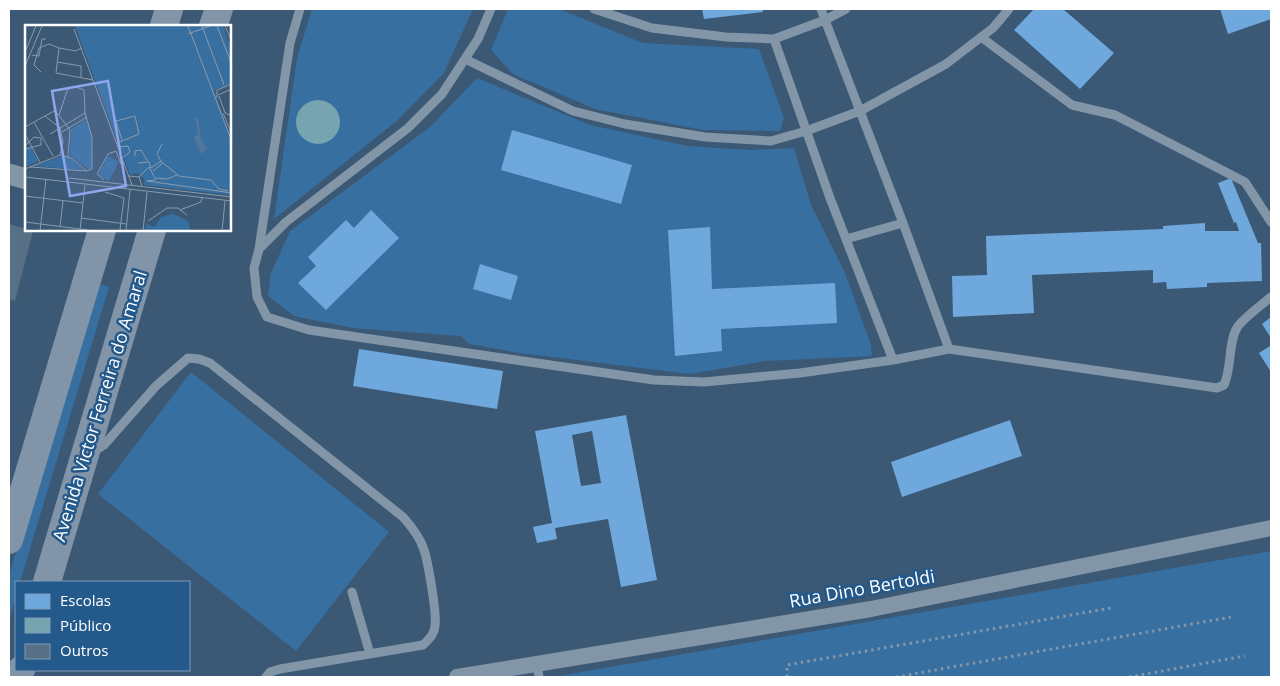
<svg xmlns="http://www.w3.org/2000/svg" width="1280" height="686" viewBox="0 0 1280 686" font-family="'Open Sans',sans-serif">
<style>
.green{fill:#386fa1}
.schools{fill:#6fa8dc;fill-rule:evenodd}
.public{fill:#76a5af}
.building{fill:#587085}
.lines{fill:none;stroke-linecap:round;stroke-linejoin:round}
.path{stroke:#8296a8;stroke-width:3;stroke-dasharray:2.5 4;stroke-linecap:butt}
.service{stroke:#8296a8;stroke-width:9}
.minor{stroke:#8296a8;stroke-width:16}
.tertiary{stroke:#8296a8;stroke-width:21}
.trunk{stroke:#8294a7;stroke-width:28}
.labels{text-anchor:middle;stroke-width:5;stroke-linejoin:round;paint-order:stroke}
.street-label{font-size:18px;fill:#fff;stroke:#24598b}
.inset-river{fill:none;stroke:#537699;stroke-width:2.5}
.inset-road{fill:none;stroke:#899bac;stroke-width:1}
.view{fill:#8ea6ec;fill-opacity:0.15;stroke:#8ea6ec;stroke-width:2.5}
.inset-edge{fill:none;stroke:#fff;stroke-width:2.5}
</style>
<rect width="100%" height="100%" fill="#3b5874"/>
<path class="green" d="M312 9H473L444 73 398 120 274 219 297 58Z
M508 9H559L643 43 759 49 784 118 780 131 703 130 595 109 513 74 491 50Z
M477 78 590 125 688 146 749 150 794 148 811 205 845 273 871 345 872 356 766 361 690 374 520 353 469 344 461 336 353 328 294 316 268 296 271 273 290 231 430 127Z
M99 284 109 287 20 582H16V596L9 621V575Z
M191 372 389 532 296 651 98 494Z
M1271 551V677H553Z"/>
<path class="schools" d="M702 9H763V12L704 19Z
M1034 9H1063L1114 53 1080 89 1014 30Z
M1220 9H1271V19L1228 34Z
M512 130 632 165 621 204 501 170Z
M1231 178 1258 243H1261L1262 281 1207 283V287L1167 289 1166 282 1153 283V270L1032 275 1034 313 953 317 952 276 987 275 986 236 1163 229V226L1205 223V231H1239L1236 222 1234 223 1218 183Z
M371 210 399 238 326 310 298 283 316 266 308 257 346 220 354 228Z
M710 227 712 289 835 283 837 323 721 329 722 351 675 356 668 230Z
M480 264 518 276 511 300 473 289Z
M1271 317V338L1262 324Z
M1270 346 1271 348V372L1259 353Z
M359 349 503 371 497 409 353 386Z
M626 415 657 580 621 587 608 519 555 528 557 539 537 543 533 527 552 523 535 431ZM592 431 601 483 581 486 572 435Z
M1010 420 1022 456 902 497 891 462Z"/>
<path class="public" d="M296 122a22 22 0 1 1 44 0a22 22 0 1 1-44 0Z"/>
<path class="building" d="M9 224 33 231 15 301 9 299Z"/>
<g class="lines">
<path class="path" d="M787 677V665L1111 608
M896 677 1231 617
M1129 677 1245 656"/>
<path class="service" d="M491 9 478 39 442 94 408 128 286 222 259 249 254 268 257 297 267 317 309 330 654 380 704 382 800 373 893 360 949 349 1217 388 1224 385C1232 368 1228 342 1237 328 1242 319 1263 304 1271 297
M594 9 652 28 726 37 774 39 825 20 903 223 949 349
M821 9 825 20 846 9
M981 37 1072 105 1115 115 1245 182 1271 222
M774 39 830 198 893 360
M465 59 573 111 625 124 705 137 771 141 806 131 860 111 946 64 993 28 1009 9
M846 239 903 223
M259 249 290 43 300 9
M93 452 104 445 156 386 188 358 199 359 210 363 403 517C412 527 420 537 424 550 428 562 437 613 435 626 434 635 429 639 423 645L280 669 270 672 266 677
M352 592 370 654
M537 664 539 677"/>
<path class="minor" d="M457 677 871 609 1271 528"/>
<path class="tertiary" d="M9 174 26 179"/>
<path class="trunk" d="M164 26 169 9
M213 26 219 9
M9 540 102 230
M47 582 152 230
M18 677 21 670"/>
</g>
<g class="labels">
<g class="street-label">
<text transform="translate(100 406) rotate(-73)" y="6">Avenida Victor Ferreira do Amaral</text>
<text transform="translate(862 589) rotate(-10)" y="6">Rua Dino Bertoldi</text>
</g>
</g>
<g transform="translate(25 25)">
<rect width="206" height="206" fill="#3b5874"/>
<path d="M50 1H198L206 23V59L189 65 206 113V170L119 160V154L112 148 105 150ZM61 94 66 109 67 142 64 145 45 131 46 104ZM6 122 13 136 0 142V125ZM37 131 45 133 59 145 9 141ZM83 131 94 137 84 156 73 150ZM148 189 163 196 166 206H119L122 199 130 202 136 192Z" fill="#386fa1"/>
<path d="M174 110 182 124 176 129 169 112Z" fill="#537699"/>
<path class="inset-river" d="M172 93 174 110"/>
<path class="inset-road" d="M163 1 207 117M177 1 199 60M192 1 207 40M200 1 207 17M49 4 107 160M163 9 185 1M56 23 51 26 34 23 31 48 68 55M0 27 11 1M7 30 14 31 17 14H21M32 37 56 41V53M0 41 17 1M16 47 9 40 14 23 24 19 34 23M193 70 207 64M194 71 200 88 207 91M192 73V65L207 59M198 88 207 110M20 91 35 103 25 109M9 97 28 131M0 102 29 86 33 89 45 105 43 132M37 107 62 92M0 109 15 137M92 118 114 109 110 91 91 96 97 115M137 119 132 129 137 138M0 121 9 112 16 113V120L0 124M94 122 103 121 105 127 97 133M35 130 38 117 35 103 60 88M110 131V126L116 125 123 137M113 138 124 137 126 143 136 136M5 142 61 146M0 144 35 130 46 133 62 146 67 144V112L60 88 59 65 48 61 42 66 34 90M128 146 138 138 154 151 186 155 194 164 203 166M104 151 114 152 117 161M0 152 207 176M114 152 124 142 131 155M44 153 207 172M131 153 142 154 152 150M79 155 72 149 83 129 91 126 96 139H99M130 155 122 156 207 168M80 167 99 173 95 205M0 171 58 178M155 185 176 177 177 173M56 193 101 199M123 196 142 183H153L162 190M0 197 70 206M35 202 38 176M55 205 60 160M15 206 21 154M101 206 105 165M118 206 122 167M197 206 200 176"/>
<path class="view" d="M83 56 101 161 45 171 27 66Z"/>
<rect width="206" height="206" class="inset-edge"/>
</g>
<rect width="1280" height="686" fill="none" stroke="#ffffff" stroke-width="20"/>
<rect x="15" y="581" width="175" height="90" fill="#24598b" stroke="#7c9bb9"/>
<rect x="25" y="594" width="25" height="15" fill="#6fa8dc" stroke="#7c9bb9"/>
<text x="60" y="606" font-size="15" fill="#ffffff">Escolas</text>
<rect x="25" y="618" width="25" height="15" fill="#76a5af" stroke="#7c9bb9"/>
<text x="60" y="631" font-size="15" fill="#ffffff">Público</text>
<rect x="25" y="644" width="25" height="15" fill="#587085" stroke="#7c9bb9"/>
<text x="60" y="656" font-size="15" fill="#ffffff">Outros</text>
</svg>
